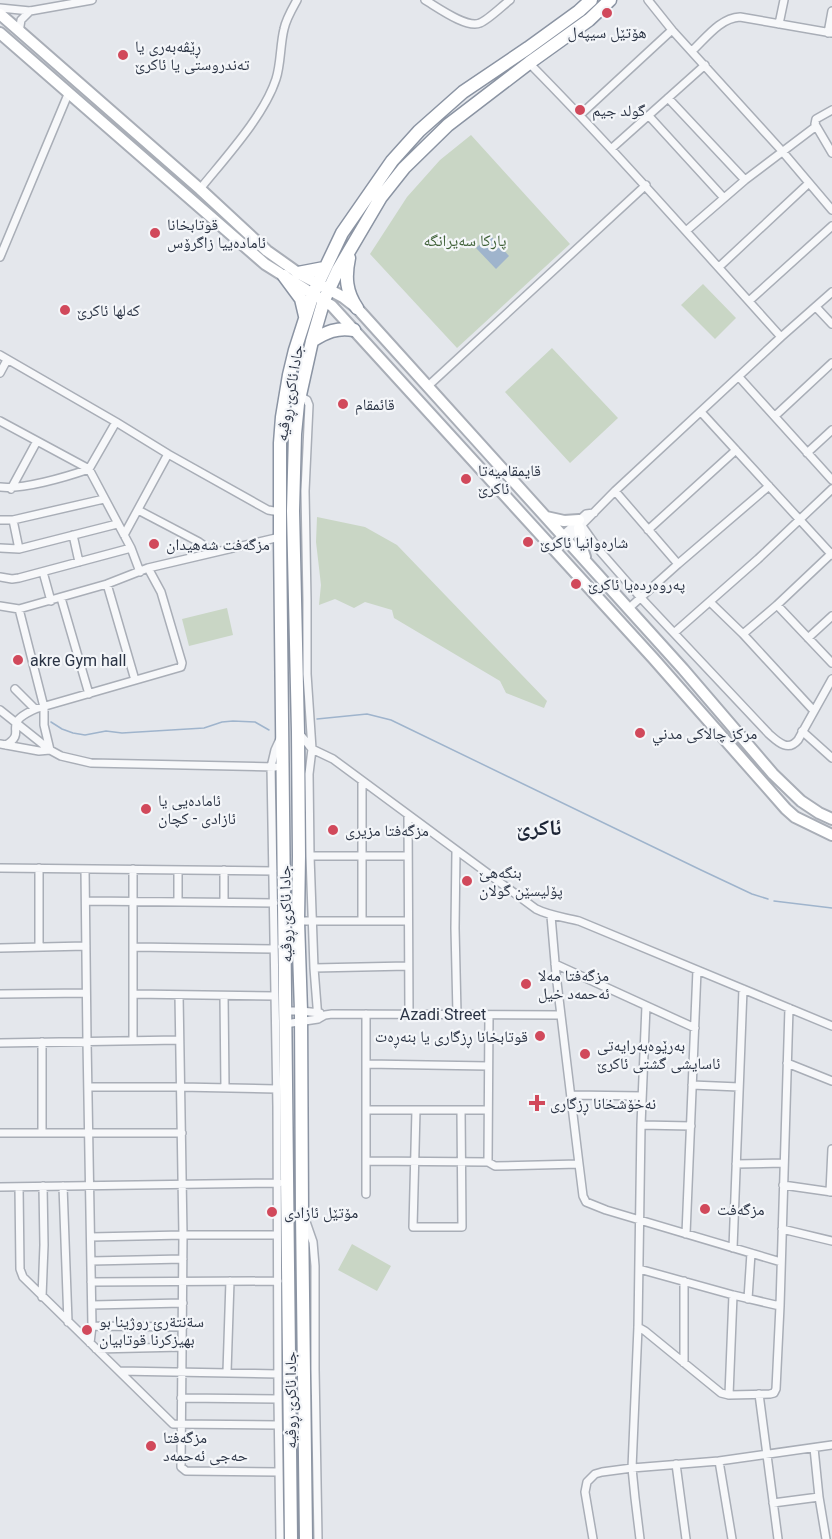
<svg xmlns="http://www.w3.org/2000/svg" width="832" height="1539" viewBox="0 0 832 1539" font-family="Roboto,'Noto Naskh Arabic',sans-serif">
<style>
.green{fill:#c9d6c5}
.water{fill:#9fb4cc}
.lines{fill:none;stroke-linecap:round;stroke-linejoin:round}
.stream{stroke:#9fb4cc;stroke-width:1.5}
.street-casing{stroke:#a9aeb7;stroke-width:10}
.secondary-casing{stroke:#a9aeb7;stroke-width:14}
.highway-casing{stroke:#8b94a3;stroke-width:15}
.street{stroke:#f7f8fa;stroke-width:7}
.secondary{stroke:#fff;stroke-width:10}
.highway{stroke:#fff;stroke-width:12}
.poi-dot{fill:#d1495b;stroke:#f4f6f9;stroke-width:2}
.labels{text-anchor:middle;stroke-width:4.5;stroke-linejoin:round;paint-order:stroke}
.poi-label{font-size:16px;fill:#2b3445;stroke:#f4f6f9;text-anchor:start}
.park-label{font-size:16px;fill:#3f6138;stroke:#f4f6f9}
.street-label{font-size:16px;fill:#2b3445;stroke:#f4f6f9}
.district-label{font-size:22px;font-weight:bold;fill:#1d2536;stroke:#f4f6f9}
</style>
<rect width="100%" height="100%" fill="#e4e7ec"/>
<path class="green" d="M471 135 570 244 457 348 370 254 407 197 440 160Z
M703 284 736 318 715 339 681 305Z
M552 348 618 418 570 463 505 392Z
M317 517 365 527 397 545 547 701 544 708 506 693 500 681 394 618 392 610 365 602 354 608 335 599 319 605 321 585 316 542Z
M227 608 233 635 189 646 182 619Z
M352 1244 391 1266 377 1291 338 1270Z"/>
<path class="water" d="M490 235 509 256 496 269 476 248Z"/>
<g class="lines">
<path class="stream" d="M317 719 367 714 391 720 701 870 752 894 768 899
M51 722 62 729 73 733 85 735 106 731 122 733 204 728 222 722 233 721 255 722 269 730
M774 901 832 908"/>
<g class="street-casing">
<path id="street" d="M425 0C437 7 467 29 480 23 488 20 502 6 510 0
M648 0 672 30 782 151 832 210
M0 8 30 11 92 0
M779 24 784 0
M19 32 21 20 30 11
M828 33 832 11
M692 51C706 38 720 18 740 17L832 33
M529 63C616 151 698 245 781 337
M668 98 745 180
M832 110 816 119 815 124 832 153
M580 115 672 30
M649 116 724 198
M611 149 705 65
M200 189C225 158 264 116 276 79 281 64 280 45 284 29 286 19 292 9 297 0
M686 231 745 180 815 127
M0 257 69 92
M719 267 809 183
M749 301 832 226
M816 307 832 324
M0 355 116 422 168 454 268 510 280 512
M0 373 7 360
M739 377 832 480
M427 387 646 185
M300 396 307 400 309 405 305 491 307 600V674L312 749 309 774 310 856 314 968 318 1019
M701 412 832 555
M775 416 832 363
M0 421 89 469 131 548 140 572
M807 453 832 430
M0 487C22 490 66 477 89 469L116 422
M11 489 37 441
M615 491 678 564
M138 510 199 542 213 552
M0 520H13L104 499
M13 520 19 549
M582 526 599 550 641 598 769 734C778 742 788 752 798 740L832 679
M648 530 736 450
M73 535 79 562
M124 535 168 454
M551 546 586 514 594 513
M0 548 19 549 117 524
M556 551 615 491 781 337 832 292
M43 572 51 601
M0 577 12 579 19 578 131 548
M107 584 135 680
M61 598 89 694
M710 602 743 634 814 711
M777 605 832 663
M0 606 19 609 107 584 148 568 280 537
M19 609 44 707V725L50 750
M628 609 678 564 769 486
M674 633 758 559 832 489
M743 634 777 605 832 553
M808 638 832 616
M15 689 35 709
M0 710 50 750 61 756 91 763 275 767
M802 731 832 758
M299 733 312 749 333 759 536 909C550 916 564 917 579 921L832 1026
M280 739 275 750 271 767 277 1107 278 1399 280 1539
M0 744 39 751 50 750
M6 745C23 735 11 729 18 720 22 715 29 712 35 709L181 667 182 663 161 592 148 568
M408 815 409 1014
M456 852 455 928 457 1014
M310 856H408
M0 868 273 871
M39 868V946
M85 869 87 1041 92 1326 90 1343
M133 869V1040
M178 870V902
M86 901 274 903
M224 902V870
M551 916 556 974 579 1164 583 1196 586 1202 606 1210 781 1262
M298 921H408
M362 921V781
M133 947 274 949
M0 948 86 946
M555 964 695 1028
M314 968 408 966
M0 994 86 993
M133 994 275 996
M179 995 183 1235 181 1467 186 1471 279 1472
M224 996 225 1088
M285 1011H301L320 1013
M285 1024 318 1019 325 1015 332 1014 561 1015
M42 1042V1133
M0 1043 179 1040
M787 1063 832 1081
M366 1064 488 1066
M692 1085 739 1087
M88 1087H180L276 1089
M571 1095 642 1096
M366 1110H488
M416 1110 413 1227H462L461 1110
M641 1125 691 1126
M0 1133H182
M366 1161 488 1162 495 1166 579 1164
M488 1162 489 1015
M736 1164 784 1163
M783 1185 832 1192
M63 1186 68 1322
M0 1187 279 1183
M19 1187 20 1269 23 1277 173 1424 278 1425
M830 1192 832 1149
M366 1194V1014
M305 1219 313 1242 315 1266V1369L318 1539
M782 1229 832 1241
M686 1234 697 970
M91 1237 183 1235H277
M733 1248 743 989
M91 1261 183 1259
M639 1269 733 1295 780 1306
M91 1282 278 1281
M42 1297 44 1245 43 1186
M748 1299 751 1253
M92 1305 183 1303
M92 1326 183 1327
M638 1327 645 1331 721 1393 729 1395 770 1394 774 1393 776 1389 780 1306 789 1008
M96 1349 182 1347
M684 1363V1281
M119 1371 278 1374
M227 1372 230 1281
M759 1394 778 1539
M729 1395 733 1295
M181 1398 278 1399
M814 1448 819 1497 826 1539
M719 1461 732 1539
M676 1464 686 1539
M773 1503 819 1497
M593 1539 585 1492 587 1482 595 1474 602 1472 632 1468 719 1461 832 1445
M640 1539 635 1498 632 1468 638 1327 641 1125 646 1006"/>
</g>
<g class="secondary-casing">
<path id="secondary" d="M0 14 200 189 267 251 298 273 343 297 357 308 683 669 773 774 801 801 819 813 832 819
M0 33 265 264 332 306 653 658 786 809 795 817 832 835
M546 517 564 521 579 520
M579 528 581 545 585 557"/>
</g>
<g class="highway-casing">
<path id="highway" d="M349 258C345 277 346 292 357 308
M298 273 324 268
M284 276 301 299 305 316
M312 341C326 332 337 327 354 330
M291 1539 280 537V443L282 417 289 375 295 350 313 294 342 233 392 161 419 131 463 92 528 48 579 11 591 0
M306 1539 302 1213 301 1011 298 921 299 856 298 732 293 511 295 434 298 404 312 341 324 300 338 270 381 197 404 168 448 125 529 63 589 20 610 0"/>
</g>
<use href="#street" class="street"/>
<use href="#secondary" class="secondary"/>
<use href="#highway" class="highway"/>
</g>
<g class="poi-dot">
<circle cx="607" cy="13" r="6"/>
<circle cx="123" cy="55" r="6"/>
<circle cx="580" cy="110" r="6"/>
<circle cx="155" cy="233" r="6"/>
<circle cx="65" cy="310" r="6"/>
<circle cx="343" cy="404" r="6"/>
<circle cx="466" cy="479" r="6"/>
<circle cx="528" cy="542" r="6"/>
<circle cx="154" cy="544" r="6"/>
<circle cx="576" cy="584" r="6"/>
<circle cx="18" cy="660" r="6"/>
<circle cx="640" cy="733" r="6"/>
<circle cx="146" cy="809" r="6"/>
<circle cx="333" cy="830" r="6"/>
<circle cx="467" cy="881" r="6"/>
<circle cx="526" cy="984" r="6"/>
<circle cx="540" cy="1036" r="6"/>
<circle cx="585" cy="1054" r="6"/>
<path d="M534 1094h6v6h6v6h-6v6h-6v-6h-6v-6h6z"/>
<circle cx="705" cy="1209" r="6"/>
<circle cx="272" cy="1212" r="6"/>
<circle cx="87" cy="1330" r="6"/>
<circle cx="151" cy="1446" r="6"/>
</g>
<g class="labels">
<g class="poi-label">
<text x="607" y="38" text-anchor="middle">ھۆتێل سیپەل</text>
<text x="135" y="52">ڕێڤەبەری یا<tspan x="135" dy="18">تەندروستی یا ئاکرێ</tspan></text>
<text x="592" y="116">گولد جیم</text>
<text x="167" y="230">قوتابخانا<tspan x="167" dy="18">ئامادەییا زاگرۆس</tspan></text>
<text x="77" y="316">کەلها ئاکرێ</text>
<text x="355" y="410">قائمقام</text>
<text x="478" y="476">قایمقامیەتا<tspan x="478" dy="18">ئاکرێ</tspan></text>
<text x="540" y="548">شارەوانیا ئاکرێ</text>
<text x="166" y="550">مزگەفت شه‌هيدان</text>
<text x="588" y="590">پەروەردەیا ئاكرێ</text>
<text x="30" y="666">akre Gym hall</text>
<text x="652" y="739">مركز چالاکى مدني</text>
<text x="158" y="806">ئامادەیی یا<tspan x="158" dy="18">ئازادی - کچان</tspan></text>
<text x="345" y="836">مزگەفتا مزیری</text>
<text x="479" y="878">بنگە‌ھێ<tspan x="479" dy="18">پۆلیسێن گولان</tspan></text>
<text x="538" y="981">مزگەفتا مەلا<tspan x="538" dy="18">ئەحمەد خیل</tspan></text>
<text x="528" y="1042" text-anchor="end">قوتابخانا ڕزگاری یا بنەڕەت</text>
<text x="597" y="1051">بەرێوەبەرایەتی<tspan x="597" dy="18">ئاسایشی گشتی ئاکرێ</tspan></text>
<text x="550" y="1109">نەخۆشخانا ڕزگاری</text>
<text x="717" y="1215">مزگەفت</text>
<text x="284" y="1218">مۆتێل ئازادی</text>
<text x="99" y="1327">سةنتةرئ روژينا بو<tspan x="99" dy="18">بهيزكرنا قوتابيان</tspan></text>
<text x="163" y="1443">مزگەفتا<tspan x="163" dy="18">حەجی ئەحمەد</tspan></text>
</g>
<g class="park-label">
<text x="465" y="246">پارکا سەیرانگه</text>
</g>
<g class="street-label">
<text transform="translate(289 393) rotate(-80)" y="6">جادا ئاکرێ ڕوڤیە</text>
<text transform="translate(285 914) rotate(-91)" y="6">جادا ئاکرێ ڕوڤیە</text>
<text x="443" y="1020">Azadi Street</text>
<text transform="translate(290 1400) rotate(-90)" y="6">جادا ئاکرێ ڕوڤیە</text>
</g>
<g class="district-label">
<text x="539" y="835">ئاکرێ</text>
</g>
</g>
</svg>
